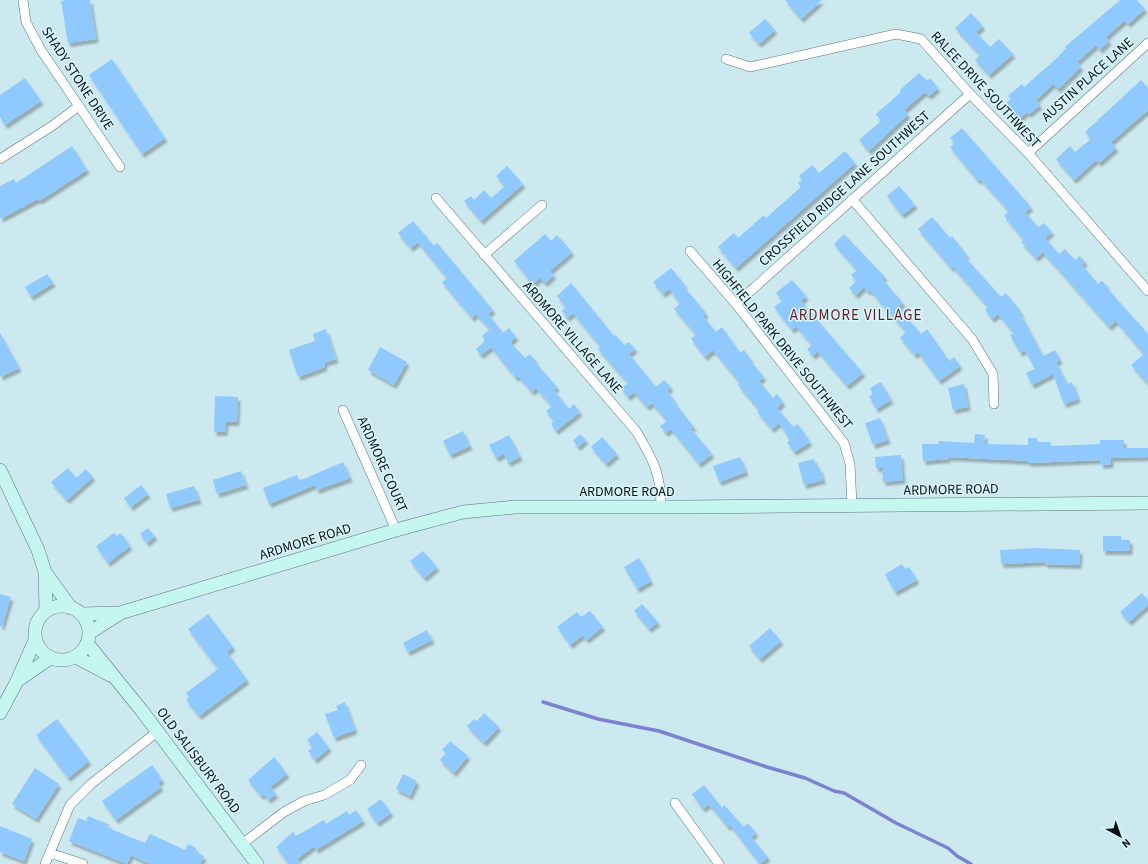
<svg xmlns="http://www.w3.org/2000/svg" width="1148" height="864" viewBox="0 0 1148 864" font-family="'Source Sans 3',sans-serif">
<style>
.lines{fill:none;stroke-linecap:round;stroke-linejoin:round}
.stream{stroke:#7e80d0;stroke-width:3.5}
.building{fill:#90c9fe;filter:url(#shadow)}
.street-casing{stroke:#5b757b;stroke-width:10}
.secondary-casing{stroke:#5b757b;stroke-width:14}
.street{stroke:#fff;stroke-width:9}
.secondary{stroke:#c5f7f0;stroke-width:13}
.labels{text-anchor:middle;stroke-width:3;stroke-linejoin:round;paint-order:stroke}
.street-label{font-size:14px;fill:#081315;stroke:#daf6fd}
.neighbourhood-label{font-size:15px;letter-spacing:1px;fill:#611c1f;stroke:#daf6fd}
</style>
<defs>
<filter id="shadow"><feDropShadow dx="2.5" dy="4" stdDeviation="1" flood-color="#0004"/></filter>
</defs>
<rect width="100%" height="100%" fill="#cce9f0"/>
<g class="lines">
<path class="stream" d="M543 702 598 719 659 731 767 767 805 778 834 791 844 793 896 823 948 848 957 856 971 864"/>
</g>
<path class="building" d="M65 0H90L96 39 68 43 61 1Z
M785 0H822L801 19Z
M1120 0H1137L1145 9 1128 24 1125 20 1106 37 1109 41 1100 50 1096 45 1077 62 1081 67 1058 89 1053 84 1036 100 1040 105 1029 114 1027 112 1020 118 1006 103 1011 99 1008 96 1022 84 1024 87 1057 58 1066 48 1065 47Z
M971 13 983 26 976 32 990 47 999 39 1013 54 989 75 975 60 980 55 955 28Z
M765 19 775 30 759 44 749 33Z
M112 59 165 138 142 154 89 75Z
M919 73 927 81 930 78 938 88 929 96 925 92 904 110 908 114 869 151 859 140 881 121 876 114 901 92 900 90Z
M25 78 41 101 5 125 0 117V95Z
M1141 80 1148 88V110L1111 142 1116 148 1099 163 1096 160 1074 180 1056 159 1070 146 1075 152 1091 139 1085 132Z
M962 128 1031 207 1025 212 1038 227 1044 223 1052 232 1045 238 1059 254 1065 249 1075 260 1080 256 1085 262 1082 265 1098 284 1102 281 1108 287 1107 288 1148 334V384L1131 365 1144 354 1116 321 1109 327 1043 252 1036 258 1021 242 1024 240 1004 216 1009 211 980 179 978 181 950 147 955 143 950 138Z
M72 146 87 170 39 201 38 199 0 219V186L14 179 16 183Z
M845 151 855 163 736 268 718 247 734 233 738 238 764 215 766 218 801 187 798 183 802 180 799 176 812 165 819 173Z
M507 166 523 184 481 221 464 201 471 196 474 200 484 190 491 198 505 186 496 176Z
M899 186 915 205 902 215 887 196Z
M932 217 950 238 952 236 967 255 965 257 1001 297 1006 293 1021 312 1020 313 1043 356 1055 350 1060 360 1056 362 1067 384 1072 382 1078 399 1064 404 1053 374 1032 385 1026 373 1035 369 1025 350 1020 353 1010 335 1014 333 998 314 992 319 985 310 988 307 953 267 951 268 918 229Z
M413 221 434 246 437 243 493 310 488 314 503 333 509 328 516 337 510 342 525 358 530 354 536 361 535 362 557 387 554 390 569 409 574 404 580 412 556 431 551 424 554 421 546 411 552 406 536 388 532 392 518 376 516 378 491 347 481 355 476 349 485 341 482 336 490 329 476 314 472 318 442 282 447 278 418 242 411 248 398 233Z
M545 234 551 241 557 235 572 252 550 271 554 275 545 283 540 278 533 284 514 261Z
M844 234 885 277 882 279 903 303 899 306 906 313 905 315 921 334 927 329 949 361 954 357 960 366 939 381 918 352 915 355 900 338 906 332 870 290 868 292 864 287 856 295 849 288 856 281 851 275 857 270 834 244Z
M671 268 685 285 684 287 706 313 703 316 716 332 722 327 740 353 744 350 751 360 750 361 764 377 759 381 773 398 777 394 783 402 777 408 793 427 798 424 810 442 794 452 787 442 790 440 779 423 772 429 757 412 759 410 738 385 740 383 713 350 705 357 691 339 696 334 674 309 680 303 669 289 663 294 653 282Z
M47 274 53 283 31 297 25 287Z
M792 280 806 296 801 301 863 373 847 386 818 351 813 356 807 349 812 345 796 326 792 330 774 307 782 301 776 293Z
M571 283 614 336 616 335 624 345 629 342 635 349 629 354 656 387 664 380 671 387 667 391 675 401 674 402 694 427 691 429 712 454 699 464 671 429 666 433 660 426 667 421 652 403 647 407 634 392 628 397 621 388 628 383 598 349 601 347 573 313 567 318 562 311 566 307 557 296Z
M326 329 336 359 324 363 325 367 298 377 289 350 315 341 313 334Z
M0 333 19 368 0 377Z
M380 347 407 362 394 385 368 370Z
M881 382 891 400 876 409 869 396 873 394 870 388Z
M964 384 968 407 953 410 948 388Z
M215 396 238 397 237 422H226L225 432H214Z
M880 418 888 440 873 445 865 423Z
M463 431 470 446 450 455 443 441Z
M580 434 586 440 578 447 573 441Z
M975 434 985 435 984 444 1028 445V438H1037V442H1050L1051 446 1100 444V440H1124V448H1148V457L1111 458V464L1101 465 1100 460 1028 463V461L947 457 948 459 923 461 922 444H939V441L974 443Z
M509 435 520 457 508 463 504 454 496 458 489 445Z
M602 437 617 454 606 464 591 447Z
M901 455 903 480 883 482 882 468H876L875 457Z
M740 457 746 472 719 482 713 466Z
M814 459 817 468H820L823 480 804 485 798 463Z
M343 462 350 478 317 490 315 485 269 504 263 488 297 475 299 481Z
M68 468 76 478 86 469 93 477 67 500 51 482Z
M241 471 246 485 217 494 213 480Z
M141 485 148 494 131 507 124 498Z
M194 486 199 500 170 508 166 494Z
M148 528 155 536 147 543 140 534Z
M114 533 117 536 121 533 130 546 108 563 96 546Z
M1103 536H1121V540H1130V551H1103Z
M1037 548 1080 550 1079 565 1045 564V562L1001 564 1000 550Z
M423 551 437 567 424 578 410 561Z
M639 558 651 581 637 589 624 567Z
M902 564 905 569 909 567 917 580 895 592 885 574Z
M1142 593 1148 600V605L1129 622 1120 612Z
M0 594 11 597 2 626H0Z
M642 604 658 622 649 629 634 611Z
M590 611 603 627 586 640 583 635 570 645 557 627 577 612 581 617Z
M208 614 233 647 227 652 247 680 199 716 186 700 189 697 186 693 218 669 188 629Z
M770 628 781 641 760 659 749 646Z
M427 630 432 640 408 652 403 643Z
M345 702 355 730 334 738 325 714 338 710 336 706Z
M484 713 499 727 484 743 467 726 474 719 477 721Z
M57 719 89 761 68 778 36 735Z
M317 732 329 748 315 760 308 751 313 747 307 740Z
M450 741 468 756 454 773 440 760 446 753 442 750Z
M274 757 287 774 270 787 276 794 268 800 264 794 261 796 248 780Z
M152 765 162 780 158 783 161 787 116 820 102 801Z
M35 768 59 784 36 819 12 804Z
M403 774 417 781 410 796 396 789Z
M704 785 722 808 724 805 744 827 748 823 756 833 751 837 768 857 760 864 730 825 728 827 709 804 703 809 692 794Z
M381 799 391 813 377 823 367 809Z
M356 810 363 821 316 850 314 846 297 859 301 864H289L276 847 293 832 296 836 324 820 326 824 347 811 349 815Z
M88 816 110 825 106 827 145 843 150 834 185 850 188 844 196 848 195 852 204 856 200 864H150L131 855 127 864 69 841 78 818 86 821Z
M0 826 32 839 24 861 0 852Z"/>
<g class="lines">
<g class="street-casing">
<path id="street" d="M23 0 26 22 41 50 120 167
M726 59 750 67 896 34 921 39 970 94 1028 153 1148 291
M1028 153 1148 43
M0 159 52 126 79 106
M436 198 636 431C653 460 661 473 661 507
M852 199 972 339 993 374 994 404
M690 251 736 304 844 443 850 464 852 505
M484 255 542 205
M736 304 970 94
M343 410 396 530
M675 803 719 864
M242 844 284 812 304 801 324 795 350 780 361 765
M50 853 83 864
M45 864 70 805 91 784 157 732"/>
</g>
<g class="secondary-casing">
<path id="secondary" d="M0 470 38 550 45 572 46 611
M45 572 71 608
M35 633a27 27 0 1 1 54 0a27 27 0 1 1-54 0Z
M81 614 120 613 396 530 463 512 515 507H684L1148 503
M89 633 119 614
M87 643 142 711 257 864
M76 657 110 675
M17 681 50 658
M0 713 17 681 35 640"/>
</g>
<use href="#street" class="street"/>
<use href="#secondary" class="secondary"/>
</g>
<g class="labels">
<g class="street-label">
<text transform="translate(78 78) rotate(57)" y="5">SHADY STONE DRIVE</text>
<text transform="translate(1087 79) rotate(-42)" y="5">AUSTIN PLACE LANE</text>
<text transform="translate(986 89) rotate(47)" y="5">RALEE DRIVE SOUTHWEST</text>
<text transform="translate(844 188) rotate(-42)" y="5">CROSSFIELD RIDGE LANE SOUTHWEST</text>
<text transform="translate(573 337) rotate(49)" y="5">ARDMORE VILLAGE LANE</text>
<text transform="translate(783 344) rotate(51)" y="5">HIGHFIELD PARK DRIVE SOUTHWEST</text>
<text transform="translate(383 464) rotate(66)" y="5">ARDMORE COURT</text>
<text transform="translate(951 489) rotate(-1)" y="5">ARDMORE ROAD</text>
<text x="627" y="496">ARDMORE ROAD</text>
<text transform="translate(305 541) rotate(-17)" y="5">ARDMORE ROAD</text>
<text transform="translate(199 760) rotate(53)" y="5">OLD SALISBURY ROAD</text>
</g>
<g class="neighbourhood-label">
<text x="856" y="320">ARDMORE VILLAGE</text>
</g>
</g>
<g transform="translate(1120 836) rotate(140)" stroke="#daf6fd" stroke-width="3" paint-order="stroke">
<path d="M0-3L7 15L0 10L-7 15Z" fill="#081315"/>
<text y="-6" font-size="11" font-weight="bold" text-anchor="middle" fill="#081315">N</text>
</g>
</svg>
